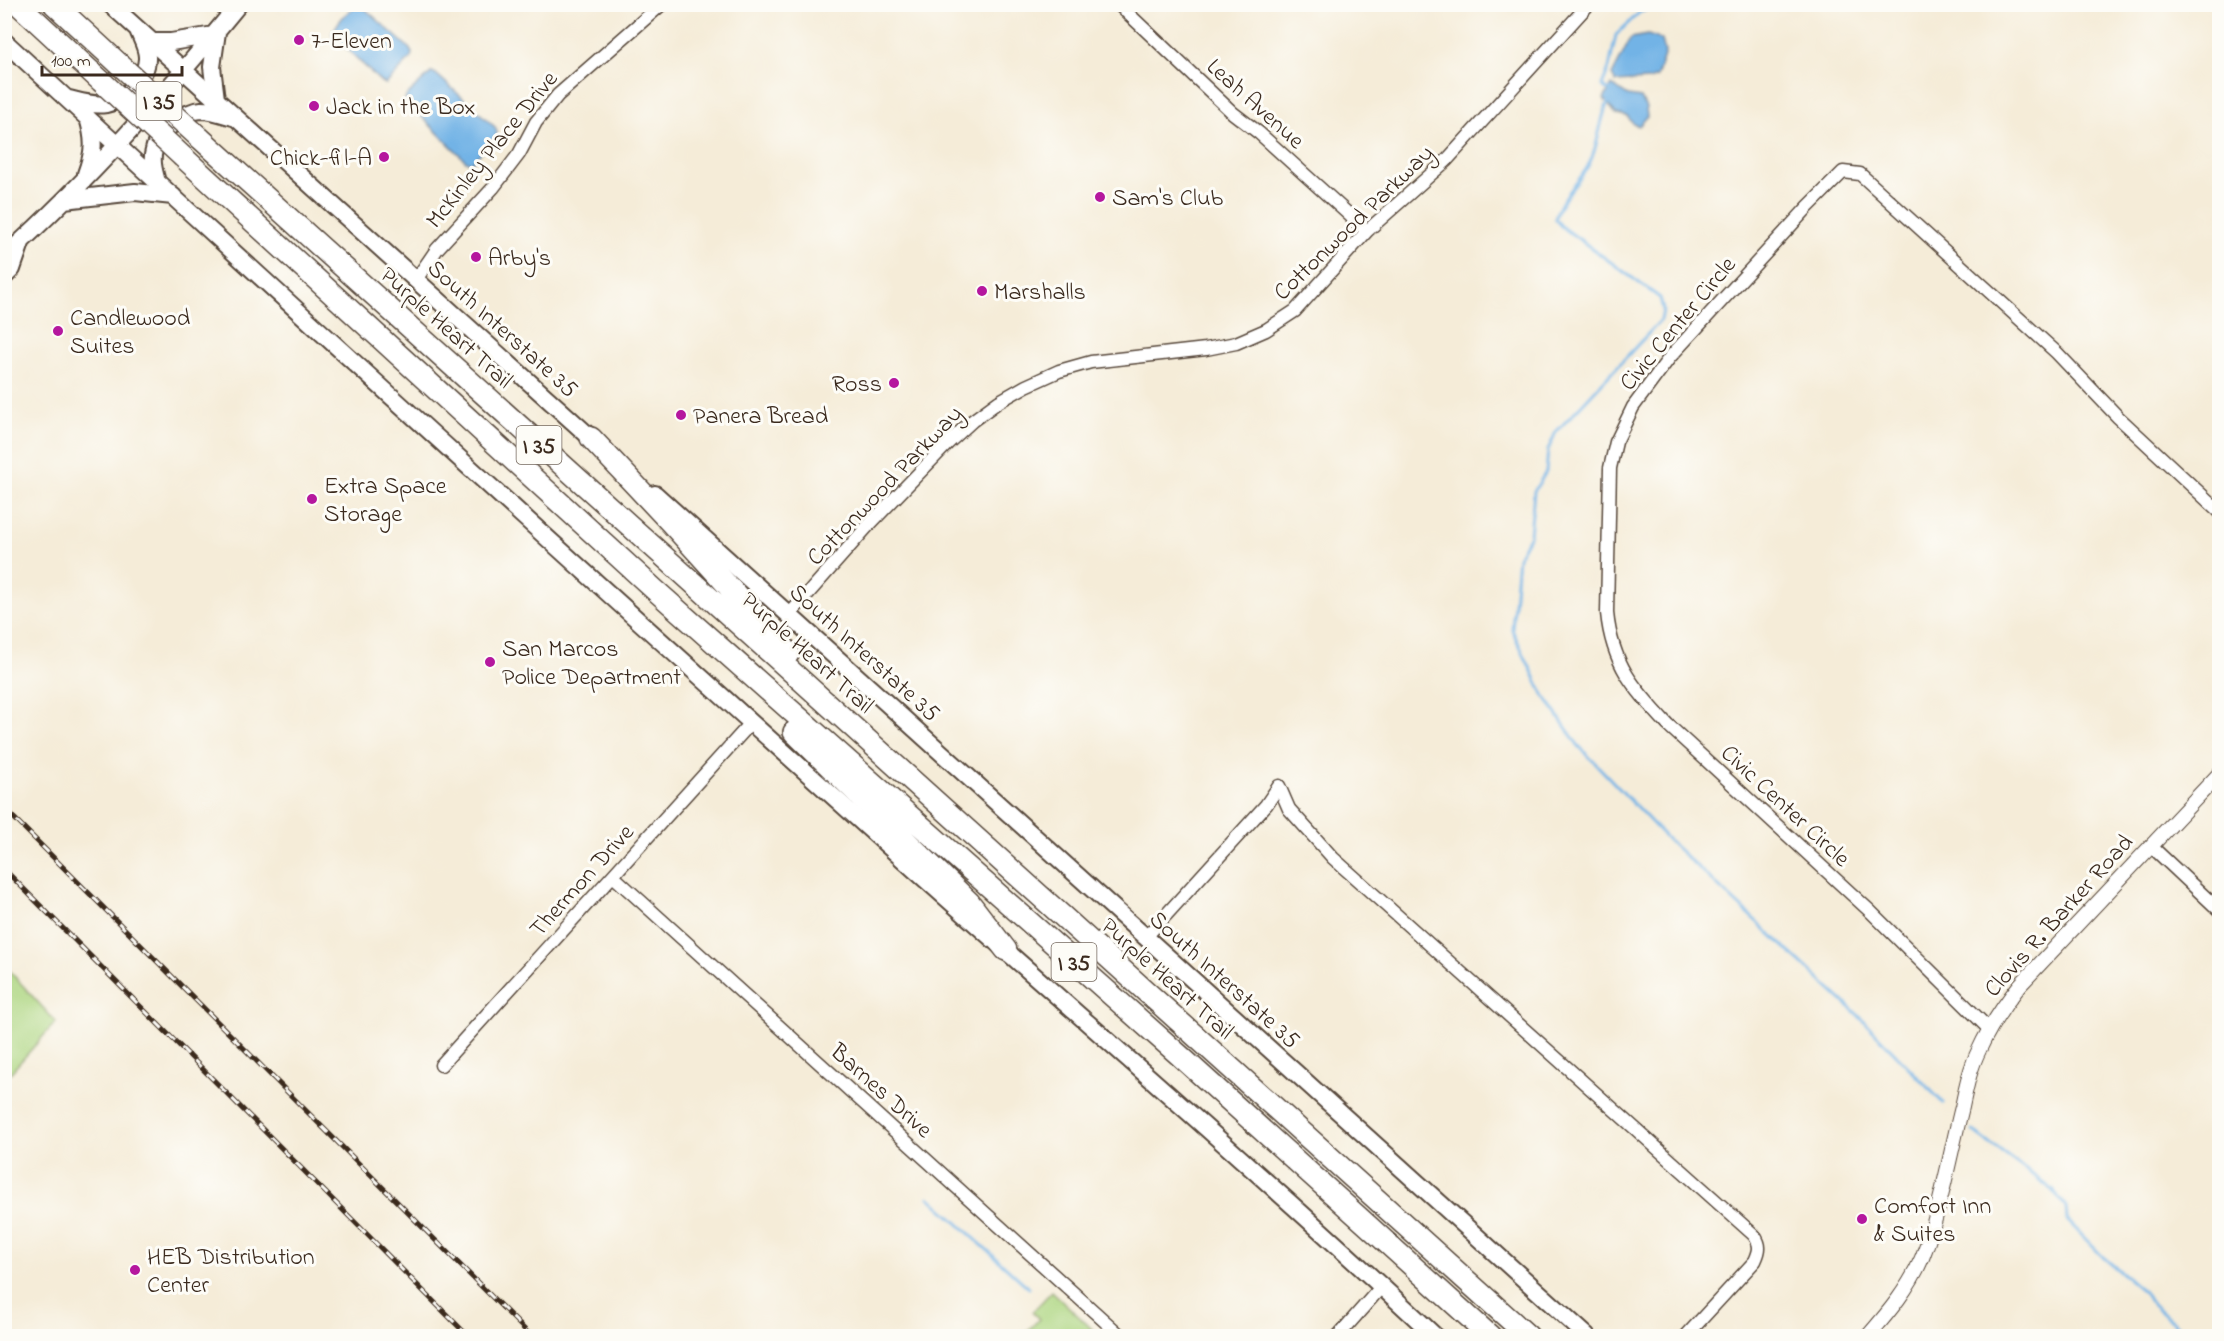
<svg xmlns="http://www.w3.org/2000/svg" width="2224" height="1341" viewBox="0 0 2224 1341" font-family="'Indie Flower',sans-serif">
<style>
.green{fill:#add681;stroke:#748050;stroke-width:1.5}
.water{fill:#72b3e6;stroke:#566e82;stroke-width:1.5}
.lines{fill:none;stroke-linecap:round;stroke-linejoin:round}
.stream{stroke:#72b3e6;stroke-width:3}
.minor-casing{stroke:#57473a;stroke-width:15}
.tertiary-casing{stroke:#57473a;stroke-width:16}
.secondary-casing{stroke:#57473a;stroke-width:20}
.motorway-casing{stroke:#57473a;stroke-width:24}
.minor{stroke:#fff;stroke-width:12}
.tertiary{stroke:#fff;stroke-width:14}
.secondary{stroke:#fff;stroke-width:16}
.motorway{stroke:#fff;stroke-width:21}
.rail-casing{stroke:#3b2a1e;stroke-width:5}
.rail{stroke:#fdfcf7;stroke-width:3;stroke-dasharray:9;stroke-linecap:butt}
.motorway-bridge-casing{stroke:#57473a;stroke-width:24;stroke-linecap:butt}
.motorway-bridge{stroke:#fff;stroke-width:21}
.poi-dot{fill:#b5179e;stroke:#fdfcf7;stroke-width:2}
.labels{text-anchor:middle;stroke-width:6;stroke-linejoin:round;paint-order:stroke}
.shield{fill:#fdfcf7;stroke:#75695f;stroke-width:1.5}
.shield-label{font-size:22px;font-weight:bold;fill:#3b2a1e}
.poi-label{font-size:24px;fill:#3b2a1e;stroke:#fdfcf7;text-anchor:start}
.street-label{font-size:24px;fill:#3b2a1e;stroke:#fdfcf7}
</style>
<rect width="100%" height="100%" fill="#fdfcf7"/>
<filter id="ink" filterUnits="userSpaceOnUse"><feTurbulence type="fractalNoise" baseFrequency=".0167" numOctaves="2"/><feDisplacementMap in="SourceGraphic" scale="12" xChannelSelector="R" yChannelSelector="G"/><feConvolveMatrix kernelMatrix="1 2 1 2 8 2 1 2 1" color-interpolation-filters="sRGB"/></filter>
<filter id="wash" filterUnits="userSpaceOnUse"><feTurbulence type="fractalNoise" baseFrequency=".008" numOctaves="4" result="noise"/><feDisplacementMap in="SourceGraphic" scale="24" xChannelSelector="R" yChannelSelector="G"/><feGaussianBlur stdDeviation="1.35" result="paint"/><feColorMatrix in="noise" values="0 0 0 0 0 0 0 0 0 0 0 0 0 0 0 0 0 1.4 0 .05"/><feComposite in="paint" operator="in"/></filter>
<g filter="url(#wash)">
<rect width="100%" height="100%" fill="#f5ecd8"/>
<path class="green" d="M5 966 56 1022 5 1079Z
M1052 1291 1092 1329 1084 1336H1023L1039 1319 1032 1312Z"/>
<path class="water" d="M359 6 363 7 409 48 412 53 411 58 386 84 381 82 332 34C338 21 346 11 359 6Z
M1648 35 1662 40 1665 52 1657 77 1649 80 1616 82 1612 75 1631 38Z
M432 72 436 74 495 127 497 132 496 137 471 163 466 161 405 100 407 95Z
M1612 85 1628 96 1641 98 1646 108 1647 117 1639 126 1633 124 1627 116 1616 114 1604 99Z"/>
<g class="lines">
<path class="stream" d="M1613 90H1607L1602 85 1609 68 1616 35 1640 12 1660 4
M1608 102C1599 122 1599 145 1589 164 1579 184 1560 197 1555 219L1561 226 1660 298 1663 310 1661 320 1556 432 1548 450 1546 472 1534 491 1530 535 1518 557 1512 630 1543 694 1578 745 1668 840 1857 1014 1943 1103
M1973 1131 2053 1190 2066 1207 2067 1220 2103 1257 2144 1292 2150 1302 2188 1336
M929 1197 1029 1288"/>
</g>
</g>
<g filter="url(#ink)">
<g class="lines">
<g class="minor-casing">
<path id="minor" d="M1118 4 1233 113 1259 133 1367 231
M415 281 437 249 493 188 519 154 536 122 558 95 662 4
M789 615 866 528 948 443 972 421 998 402 1026 386 1059 371 1091 362 1206 349 1236 343 1266 330 1295 311 1367 231 1446 161 1589 4
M2151 846 2220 911
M613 876 1121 1336
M1145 938 1266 805 1279 786 1289 809 1333 858 1754 1235C1761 1245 1760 1250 1755 1261L1686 1336
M1989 1029 1871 912 1668 725C1634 689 1612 664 1607 613L1610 468 1616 442 1633 407 1670 357 1808 207 1843 172 1860 174 2057 353 2118 417 2220 512
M441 1065 751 723
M1338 1336 1382 1286"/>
</g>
<g class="tertiary-casing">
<path id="tertiary" d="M1868 1336C1889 1312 1909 1288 1922 1258 1940 1213 1950 1154 1962 1107 1966 1088 1970 1068 1979 1050 1990 1026 2004 1005 2020 985L2220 773"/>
</g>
<g class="secondary-casing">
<path id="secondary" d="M110 4 600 446
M4 41C306 320 610 596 915 870 1089 1025 1265 1177 1435 1336
M152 42H171L214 35
M69 99C81 102 93 106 106 104 124 101 148 76 147 57 147 48 141 38 138 30
M216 99 212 67 217 32
M86 174C94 152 95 141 88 118
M157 182C154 171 151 161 154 150 157 133 184 111 201 110 212 110 223 114 233 117
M64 200 135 192 173 196
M4 257C90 180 166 93 239 4
M4 277 12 269 21 243
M655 494 1587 1336"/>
</g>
<g class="motorway-casing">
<path id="motorway" d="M18 4 101 81
M54 4 118 63
M200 138 1528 1336
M183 157 655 590 1178 1054 1490 1336
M591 438 671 523 789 653
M794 732 969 902 1006 950"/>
</g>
<use href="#minor" class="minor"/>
<use href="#tertiary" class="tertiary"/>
<use href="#secondary" class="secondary"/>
<use href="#motorway" class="motorway"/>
<g class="rail-casing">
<path id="rail" d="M4 808 531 1336
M4 869 468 1336"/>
</g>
<use href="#rail" class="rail"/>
<g class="motorway-bridge-casing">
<path id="motorway-bridge" d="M118 63 200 138
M101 81 183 157"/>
</g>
<use href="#motorway-bridge" class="motorway-bridge"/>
</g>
</g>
<g class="poi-dot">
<circle cx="299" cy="40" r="6"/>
<circle cx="314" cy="106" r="6"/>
<circle cx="384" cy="157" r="6"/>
<circle cx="1100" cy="197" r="6"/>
<circle cx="476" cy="257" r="6"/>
<circle cx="982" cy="291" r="6"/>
<circle cx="58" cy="331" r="6"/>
<circle cx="894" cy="383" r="6"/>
<circle cx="681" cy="415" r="6"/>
<circle cx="312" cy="499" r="6"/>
<circle cx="490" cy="662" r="6"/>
<circle cx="1862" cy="1219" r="6"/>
<circle cx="135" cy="1270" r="6"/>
</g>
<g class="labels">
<g class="shield">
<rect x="136.5" y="82" width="45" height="38" rx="4.5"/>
<rect x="516.5" y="426" width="45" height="38" rx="4.5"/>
<rect x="1051.5" y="943" width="45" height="38" rx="4.5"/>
</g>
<g class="shield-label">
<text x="159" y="109">I 35</text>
<text x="539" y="453">I 35</text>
<text x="1074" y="970">I 35</text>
</g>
<g class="poi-label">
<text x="311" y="48">7-Eleven</text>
<text x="326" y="114">Jack in the Box</text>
<text x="372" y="165" text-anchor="end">Chick-fil-A</text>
<text x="1112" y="205">Sam's Club</text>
<text x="488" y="265">Arby's</text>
<text x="994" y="299">Marshalls</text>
<text x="70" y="325">Candlewood<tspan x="70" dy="28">Suites</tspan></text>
<text x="882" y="391" text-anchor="end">Ross</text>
<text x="693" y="423">Panera Bread</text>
<text x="324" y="493">Extra Space<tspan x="324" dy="28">Storage</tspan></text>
<text x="502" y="656">San Marcos<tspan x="502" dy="28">Police Department</tspan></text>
<text x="1874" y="1213">Comfort Inn<tspan x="1874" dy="28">&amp; Suites</tspan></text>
<text x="147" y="1264">HEB Distribution<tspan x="147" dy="28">Center</tspan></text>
</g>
<g class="street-label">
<text transform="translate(1256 103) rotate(42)" y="8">Leah Avenue</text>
<text transform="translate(491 149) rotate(-51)" y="8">McKinley Place Drive</text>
<text transform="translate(1353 222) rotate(-44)" y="8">Cottonwood Parkway</text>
<text transform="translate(1677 323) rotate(-50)" y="8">Civic Center Circle</text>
<text transform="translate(447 327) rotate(42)" y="8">Purple Heart Trail</text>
<text transform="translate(503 328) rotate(42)" y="8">South Interstate 35</text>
<text transform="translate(884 485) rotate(-46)" y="8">Cottonwood Parkway</text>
<text transform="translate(808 652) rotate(42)" y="8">Purple Heart Trail</text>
<text transform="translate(865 652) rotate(42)" y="8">South Interstate 35</text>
<text transform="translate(1786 805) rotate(43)" y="8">Civic Center Circle</text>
<text transform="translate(581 880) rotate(-48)" y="8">Thermon Drive</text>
<text transform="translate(2058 915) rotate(-48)" y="8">Clovis R. Barker Road</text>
<text transform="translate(1168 978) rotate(42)" y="8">Purple Heart Trail</text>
<text transform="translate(1225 979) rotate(42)" y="8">South Interstate 35</text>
<text transform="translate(882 1090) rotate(42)" y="8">Barnes Drive</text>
</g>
</g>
<rect width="2224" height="1341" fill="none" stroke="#fdfcf7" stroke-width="24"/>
<path d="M42 66v9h140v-9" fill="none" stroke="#3b2a1e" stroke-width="3"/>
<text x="51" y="66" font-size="18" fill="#3b2a1e" stroke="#fdfcf7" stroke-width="4.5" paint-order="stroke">100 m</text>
</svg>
